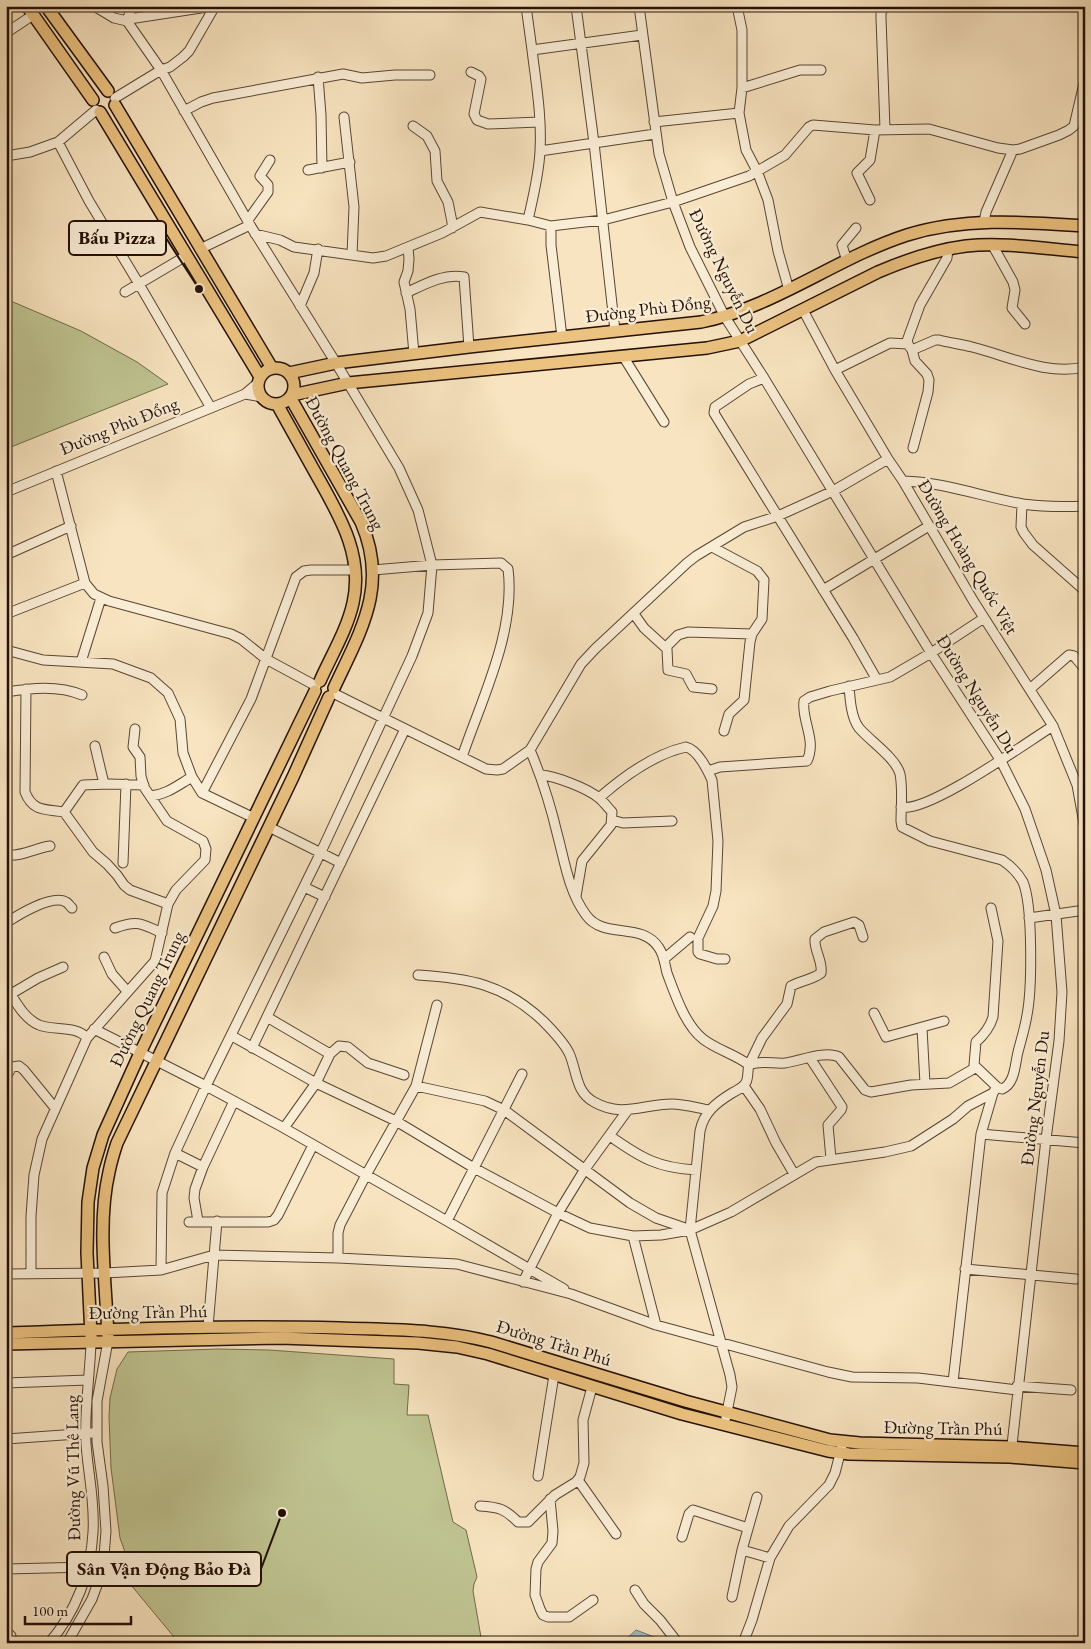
<svg xmlns="http://www.w3.org/2000/svg" width="1091" height="1649" viewBox="0 0 1091 1649" font-family="'EB Garamond',serif">
<style>
.green{fill:#bfc491;stroke:#726a4a}
.water{fill:#a1bcbc;stroke:#6f7772}
.lines{fill:none;stroke-linecap:round;stroke-linejoin:round}
.minor-casing{stroke:#594533;stroke-width:11}
.major-casing{stroke:#241004;stroke-width:14}
.minor{stroke:#faedd6;stroke-width:9}
.major{stroke:#ecc280;stroke-width:11}
.labels{text-anchor:middle;stroke-width:4.5;stroke-linejoin:round;paint-order:stroke}
.street-label{font-size:18px;fill:#241004;stroke:#faedd6}
.leader{fill:none;stroke:#241004;stroke-width:2}
.callout-dot{fill:#241004;stroke:#faedd6;stroke-width:2}
.callout{fill:#faedd6;stroke:#241004;stroke-width:2}
.callout-label{font-size:19px;text-anchor:middle;font-weight:bold;fill:#241004}
</style>
<rect width="100%" height="100%" fill="#f8e4c0"/>
<filter id="stains"><feTurbulence type="fractalNoise" baseFrequency=".004" numOctaves="4"/><feColorMatrix values="0 0 0 0 .2 0 0 0 0 .09 0 0 0 0 .02 0 0 0 .5 -.17"/></filter>
<radialGradient id="worn" r=".72"><stop offset=".6" stop-color="#630" stop-opacity="0"/><stop offset="1" stop-color="#630" stop-opacity=".3"/></radialGradient>
<path class="green" d="M6 299 81 331 137 362 168 384 6 449Z
M219 1349 269 1350 394 1359V1384L409 1385 407 1415H428L453 1522 466 1530 477 1577 474 1584 473 1591 482 1643H179L126 1579 116 1560 125 1552 120 1538 111 1468 109 1417 110 1398 117 1369 128 1352Z"/>
<path class="water" d="M636 1630 657 1638 662 1643H622Z"/>
<g class="lines">
<g class="minor-casing">
<path id="minor" d="M94 6 114 18 127 21 161 70 250 225 336 363 399 468 418 510 432 565 428 613 412 656 321 852 206 1086 175 1153 162 1193 161 1270
M526 6 532 50 642 35
M576 6 594 143 655 134
M639 6 659 154 673 202 690 247 725 317 764 378 931 653 1001 761 1025 809 1046 870 1056 915 1062 992 1059 1041 1046 1139 1011 1454
M737 6 742 30V88L739 113 746 150 757 171 768 200 778 251 789 290
M129 19 214 6
M127 21 132 6
M6 33 33 15
M471 72 479 76 481 79 474 114 477 120 488 124 539 122
M318 77 321 115 322 168
M742 88 800 70H821
M115 98 161 70 170 67 183 57 189 51 215 6
M184 111 201 102 213 98 343 74 362 78 395 75H430
M344 117 354 207 352 255
M654 122 739 113
M413 126 427 136 435 151 437 181 448 202 452 222V228
M885 129 881 18V12L886 6
M58 142 89 201 139 284 211 408
M540 151 594 143 615 331
M6 156 30 152 58 142 96 110
M308 170 350 162
M870 200 857 173 870 160 875 130
M248 220 268 192V185L260 176 270 160
M528 220 551 226 576 223 603 220 673 202 749 176 785 155 809 127 813 125 875 130 929 129 998 148 1013 150 1020 149 1059 135 1069 130 1074 126 1085 79
M984 222 986 212 1013 150
M551 226V245L562 337
M255 234 280 240 294 247 373 258 386 256 442 233 480 212 528 220C533 197 539 174 540 151 542 117 536 83 532 50
M993 246 1013 282 1015 290 1012 308 1025 324
M408 247 409 259 408 271 404 282 410 309 414 354
M200 249 250 225
M847 261 842 245 856 228
M125 292 186 256
M406 293C423 285 444 273 464 277L469 347
M300 306 314 273 318 249
M803 310 835 370 888 459 903 481 974 602 1053 726 1077 785 1085 829
M912 350 935 340H939C950 343 961 344 972 347 1009 356 1046 376 1085 367
M623 356 664 422
M835 370 890 343 908 344
M764 378 749 384 715 407 714 413 853 638 877 680
M245 394 262 397
M913 448 928 392 929 380 927 374 915 361 912 350 909 346 907 341 920 305 947 258 948 249
M56 471 85 583 94 594 109 601 231 634 241 639 266 659 316 686
M903 481C944 482 983 497 1023 504 1044 507 1064 507 1085 506
M6 492 245 394 259 382
M1022 504 1021 527 1024 533 1033 545 1085 591
M712 547 757 571 764 580 762 619 752 634 750 642 744 700 729 714 724 731
M6 555 71 526
M373 570 432 565 501 563 508 569C516 631 482 698 462 757
M823 590 929 526
M6 614 85 583
M634 614 644 628 667 649 668 670 686 674 693 687 712 689
M666 647 678 635 688 632 752 634
M6 650 43 660 113 664 151 678 168 693 180 719 183 753 192 777 202 793
M81 662 101 598
M849 686C850 699 851 717 859 728 869 740 896 758 900 774 903 789 901 807 901 821L902 827 930 841 1002 860C1011 866 1018 873 1023 882 1033 906 1032 989 1027 1015 1025 1028 1021 1040 1018 1052 1015 1064 1015 1084 1002 1089L997 1087 974 1065 976 1042C984 1035 990 1027 993 1017L998 941 991 908
M26 689 25 792C33 812 45 809 64 812L83 785 109 784 144 785
M1030 689 1069 655 1074 656 1085 669
M6 692C31 688 58 685 82 695
M333 693 486 769 497 770 503 769 530 750 581 664 595 649 687 563 696 556 744 527 778 516 833 491 888 459
M135 729 133 747 140 757 141 776 144 787 150 796C166 795 178 785 192 777
M95 746 104 784
M530 750C542 778 551 807 558 837 565 863 569 892 586 915 604 940 642 921 659 948 664 955 665 965 667 973 675 994 685 1025 703 1039 717 1050 735 1054 749 1065L762 1038 787 1004 791 986C800 981 814 979 821 973 823 961 814 951 815 939L824 932 854 922 859 925 863 937
M708 771 720 767 807 761C817 740 801 720 804 701L810 697 830 691 890 677 931 653 984 618
M541 775C555 776 587 788 599 798 604 802 608 808 612 812L611 825 582 861 576 896
M599 798C624 776 654 754 686 747 698 750 707 769 712 780L718 841 716 891 713 906 698 938V952L700 954 717 959H725
M901 807C927 814 1027 742 1053 726
M64 812 93 852 107 864 117 875 124 885 130 890 168 904
M254 818 202 793 251 699 296 577 304 571 311 570H355
M612 820 623 823 672 821
M269 827 341 863
M6 855C22 857 35 848 50 846
M123 863 126 784
M304 887 325 897
M1029 918 1085 910
M6 923C18 915 52 894 66 902 68 903 70 906 72 908
M115 928C137 920 141 923 162 933
M104 957 112 974 127 991
M664 959 690 937
M418 975C468 978 504 984 543 1021 552 1030 563 1041 569 1053 577 1070 575 1092 594 1102 622 1118 643 1104 672 1104 684 1104 697 1108 709 1110
M6 987C15 1000 23 1018 39 1025 54 1031 76 1025 87 1038
M11 994 38 978 63 967
M874 1013 886 1037 944 1021
M267 1017 330 1054
M922 1028 925 1084
M94 1029 206 1086 284 1128 447 1221 564 1289
M232 1036 316 1083 396 1121 474 1168 558 1213 590 1228 633 1236 661 1235 690 1230 731 1212 816 1162 885 1152 911 1146 953 1119 968 1106 993 1093 997 1087
M252 1048 405 729
M810 1058 842 1107 841 1110 828 1125 831 1159
M6 1077 12 1067 19 1066 24 1070 55 1108
M416 1086 485 1101 504 1110 630 1203 656 1218 688 1229
M744 1086 760 1109 776 1143 794 1174
M284 1128 316 1083 330 1054 339 1046 348 1047 368 1063 404 1075
M981 1134 1085 1143
M610 1136C641 1158 658 1168 696 1170
M175 1153 203 1167
M198 1221 194 1198 195 1189 203 1167 234 1101
M447 1221 522 1074
M189 1222H268L274 1220 278 1215 313 1145
M633 1236 656 1325
M338 1258V1233L340 1225 366 1175 416 1086 437 1005
M965 1269 1076 1279
M31 1273V1216L34 1175 42 1139 87 1038 155 961 168 904 176 890 205 860 206 849 203 841 167 821 150 796
M6 1274 105 1273 161 1270 214 1255 338 1258 457 1264 571 1294 656 1325 828 1372 852 1377 918 1378 1017 1390
M523 1282 558 1213 585 1169 627 1111
M208 1327 217 1221
M953 1382 981 1134 993 1093
M6 1383 88 1380
M1017 1386 1071 1390
M726 1417 732 1387 730 1375 690 1230 700 1131C704 1112 716 1103 732 1093 736 1091 742 1088 745 1084 749 1079 747 1072 749 1065 761 1060 773 1064 785 1063 800 1061 825 1050 839 1057L865 1090 871 1092 911 1085 949 1083 975 1068
M6 1439 92 1433
M538 1476 554 1375
M578 1480 616 1534
M550 1499 553 1531 552 1543 538 1562 536 1569 535 1595 540 1609 543 1615 548 1617H569L593 1600
M480 1506C499 1507 505 1509 518 1522H528L555 1495 576 1482 580 1477 584 1463 583 1420 592 1387
M682 1537 689 1514 693 1510 748 1528
M742 1550 757 1497
M6 1569 89 1567 102 1572
M635 1590 644 1604 660 1620 678 1643
M732 1597 742 1550 770 1558
M6 1631 11 1636
M49 1643C76 1612 91 1572 93 1532 95 1502 88 1473 86 1444 84 1410 90 1376 91 1342
M67 1643 92 1599 103 1569 106 1531 103 1486 97 1442V1401L108 1341
M743 1643 752 1620 770 1558 789 1526 829 1485 835 1473 843 1442"/>
</g>
<g class="major-casing">
<path id="major" d="M27 6 93 100
M46 6 108 91
M115 105 272 368
M100 112 260 377
M258 386a18 18 0 1 1 36 0a18 18 0 1 1-36 0Z
M289 373 336 363 469 347 701 322C775 307 836 258 907 235 965 217 1025 222 1085 226
M292 395 348 383 707 348 740 341 878 272C906 260 935 250 966 246 1005 242 1046 249 1085 252
M290 397 361 522C389 586 361 630 334 688
M277 404C290 427 303 451 316 474 339 515 364 555 353 603 347 630 331 656 320 681
M6 1333C117 1329 229 1325 340 1328 391 1330 441 1329 491 1342L685 1401 830 1440 860 1443 1011 1447 1085 1453
M91 1336 87 1253 88 1202 93 1168 103 1135 140 1053 315 691
M108 1337C106 1284 97 1224 109 1172 111 1162 114 1152 117 1143L293 777 329 697
M6 1344 281 1338 418 1343 457 1347 488 1354 682 1414 828 1451 849 1454 1010 1457 1085 1463"/>
</g>
<use href="#minor" class="minor"/>
<use href="#major" class="major"/>
</g>
<g class="labels">
<g class="street-label">
<text transform="translate(724 271) rotate(64)" y="6">Đường Nguyễn Du</text>
<text transform="translate(648 309) rotate(-7)" y="6">Đường Phù Đổng</text>
<text transform="translate(119 426) rotate(-22)" y="6">Đường Phù Đổng</text>
<text transform="translate(345 463) rotate(62)" y="6">Đường Quang Trung</text>
<text transform="translate(968 557) rotate(59)" y="6">Đường Hoàng Quốc Việt</text>
<text transform="translate(977 694) rotate(58)" y="6">Đường Nguyễn Du</text>
<text transform="translate(147 999) rotate(-64)" y="6">Đường Quang Trung</text>
<text transform="translate(1035 1098) rotate(-83)" y="6">Đường Nguyễn Du</text>
<text transform="translate(148 1312) rotate(-1)" y="6">Đường Trần Phú</text>
<text transform="translate(554 1343) rotate(17)" y="6">Đường Trần Phú</text>
<text transform="translate(943 1428) rotate(1)" y="6">Đường Trần Phú</text>
<text transform="translate(73 1468) rotate(-91)" y="6">Đường Vũ Thê Lang</text>
</g>
</g>
<path class="leader" d="M199 289L166 238M282 1513L261 1569"/>
<g class="callout-dot">
<circle cx="199" cy="289" r="5"/>
<circle cx="282" cy="1513" r="5"/>
</g>
<g class="callout">
<rect x="69" y="221" width="97" height="34" rx="5"/>
<rect x="67" y="1552" width="194" height="34" rx="5"/>
</g>
<g class="callout-label">
<text x="117" y="244">Bấu Pizza</text>
<text x="164" y="1575">Sân Vận Động Bảo Đà</text>
</g>
<rect width="1091" height="1649" fill="none" stroke="#f8e4c0" stroke-width="25"/>
<rect x="8" y="8" width="1076" height="1634" fill="none" stroke="#241004" stroke-width="2.5"/>
<rect x="12" y="12" width="1066" height="1624" fill="none" stroke="#241004"/>
<path d="M25 1616v8h106v-8" fill="none" stroke="#241004" stroke-width="2.5"/>
<text x="32" y="1616" font-size="15" fill="#241004" stroke="#faedd6" stroke-width="4" paint-order="stroke">100 m</text>
<rect width="100%" height="100%" filter="url(#stains)"/>
<rect width="100%" height="100%" fill="url(#worn)"/>
</svg>
